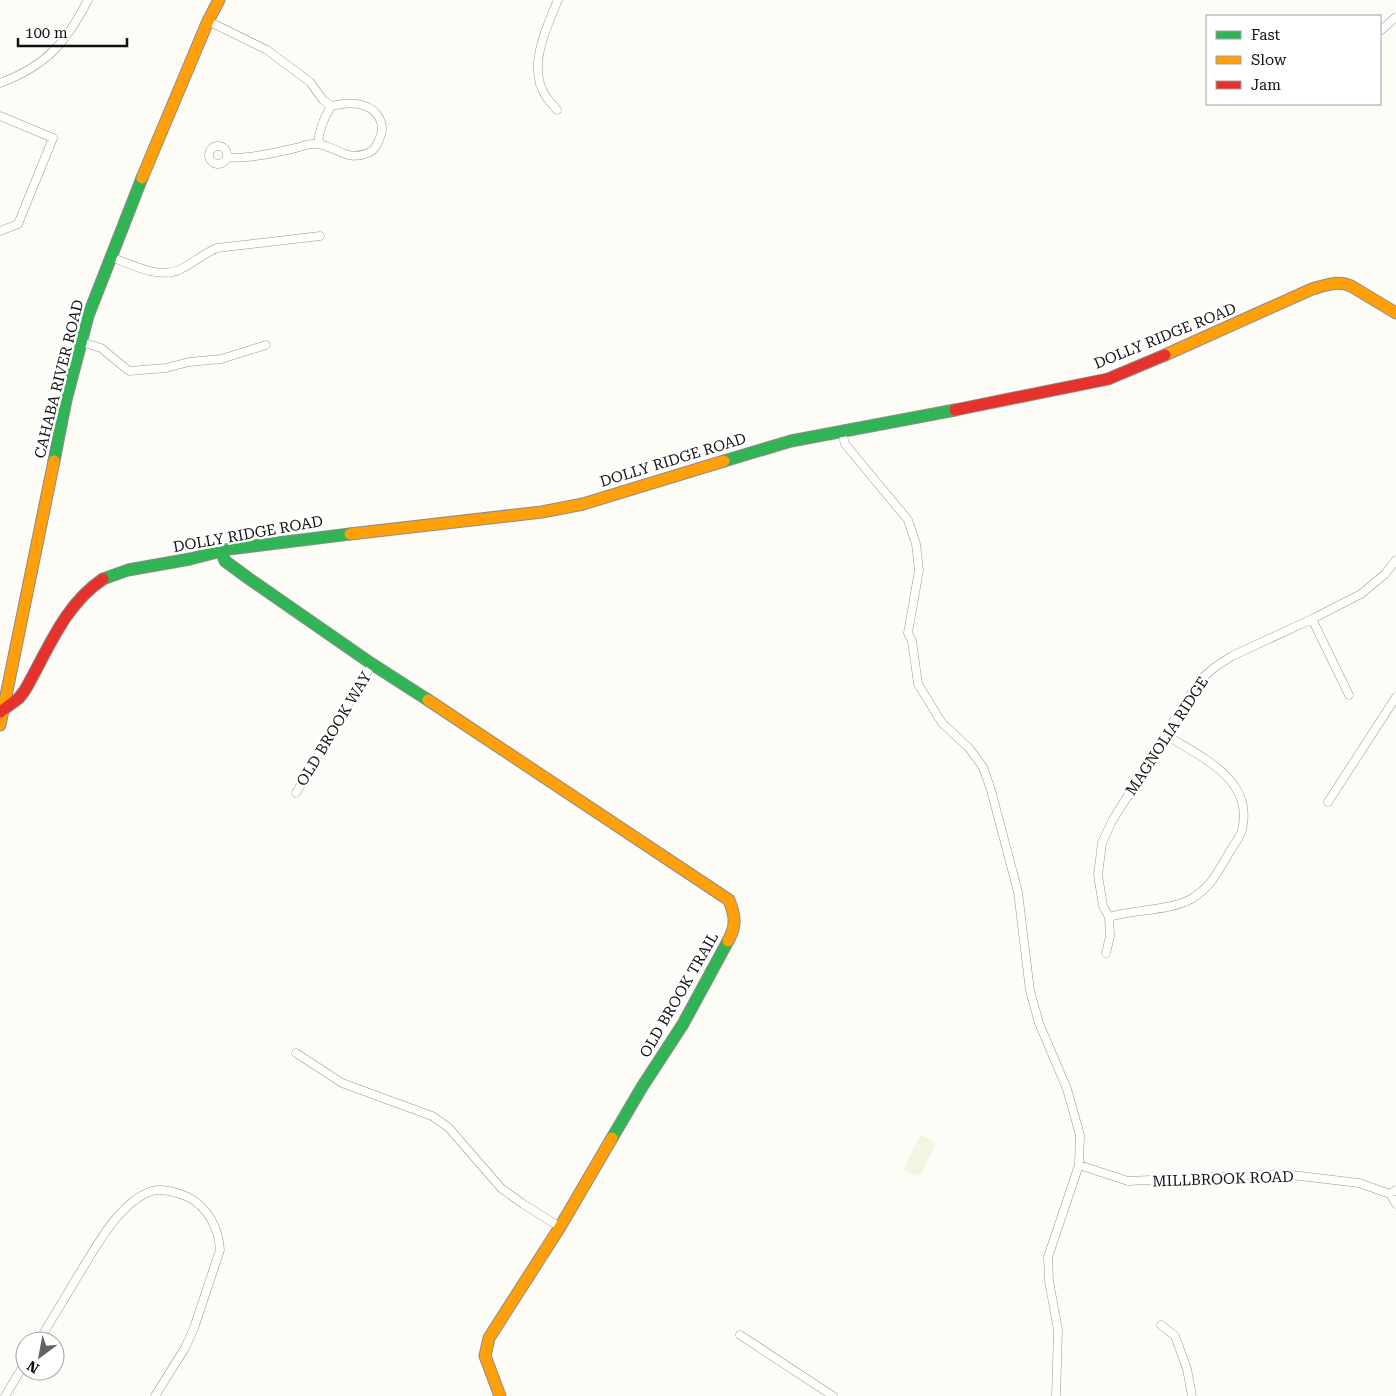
<svg xmlns="http://www.w3.org/2000/svg" width="1396" height="1396" viewBox="0 0 1396 1396" font-family="'Roboto Serif',serif">
<style>
.pitch{fill:#f0f6e1}
.lines{fill:none;stroke-linecap:round;stroke-linejoin:round}
.street-casing{stroke:#979795;stroke-width:9}
.fast-casing{stroke:#8e8d8b;stroke-width:13}
.slow-casing{stroke:#8e8d8b;stroke-width:13}
.jam-casing{stroke:#8e8d8b;stroke-width:13}
.street{stroke:#fffffe;stroke-width:8}
.fast{stroke:#30b455;stroke-width:11}
.slow{stroke:#ff9f0a;stroke-width:11}
.jam{stroke:#e5322d;stroke-width:11}
.labels{text-anchor:middle;stroke-width:5;stroke-linejoin:round;paint-order:stroke}
.street-label{font-size:15px;fill:#111;stroke:#fff}
</style>
<rect width="100%" height="100%" fill="#fdfcf7"/>
<path class="pitch" d="M920 1135 933 1141 935 1144 922 1174 917 1176 906 1171 904 1167Z"/>
<g class="lines">
<g class="street-casing">
<path id="street" d="M208 21 267 50 310 82 323 100 331 106C342 104 351 102 362 105 378 109 387 125 379 140 377 145 374 150 370 152 347 163 338 147 318 144 311 143 303 146 296 148 279 152 243 160 227 157
M1380 31 1396 17
M0 83C46 66 66 43 88 0
M557 110C554 106 550 102 547 98 526 70 546 28 558 0
M0 116 53 138 18 224 0 231
M318 144C319 129 324 119 331 106
M209 155a9 9 0 1 1 18 0a9 9 0 1 1-18 0Z
M111 257C130 264 159 279 179 270 192 264 203 254 217 248L320 236
M81 342 101 348 129 371 166 368 189 362 221 359 266 345
M842 432 845 444 908 520 916 544 919 570 908 633 912 641 918 684 942 723 969 748 983 767 991 790 1018 892 1030 991 1039 1023 1067 1089 1080 1135 1079 1165 1048 1257 1049 1281 1058 1330 1056 1396
M1312 619 1349 695
M296 793 372 664
M1328 802 1396 697
M1109 917C1134 909 1170 911 1191 899 1210 888 1218 872 1229 853 1233 846 1240 838 1242 830 1254 780 1203 758 1169 737
M1106 953 1110 936 1109 917 1103 906 1098 875 1102 843 1112 821 1161 743 1169 737 1170 727 1199 681 1215 667 1232 656 1312 619 1361 594 1385 574 1396 560
M296 1053 342 1083 432 1116 448 1127 501 1188 523 1204 560 1227
M1079 1165 1128 1181 1283 1174 1359 1183 1390 1194 1396 1190
M1390 1194 1396 1204
M1161 1325 1175 1336 1187 1369 1192 1396
M740 1335 833 1396
M39 1341C51 1320 64 1300 76 1279 94 1251 118 1202 152 1191 163 1188 178 1193 188 1197 208 1207 219 1229 220 1250L194 1328 185 1348 155 1396
M5 1396 25 1363"/>
</g>
<g class="fast-casing">
<path id="fast" d="M54 461 66 400 88 316 142 178
M724 461 791 441 955 410
M222 553 225 561 248 578 372 664 428 700
M103 579 128 570 190 559 229 549 350 534
M612 1138 642 1087 683 1024 728 941"/>
</g>
<g class="slow-casing">
<path id="slow" d="M142 178 208 21 219 0
M1165 355 1312 289C1326 285 1338 280 1351 286L1396 313
M350 534 542 512 583 504 724 461
M428 700 729 900C735 916 737 925 728 941
M0 725 54 461
M500 1396 485 1356 489 1338 560 1227 612 1138"/>
</g>
<g class="jam-casing">
<path id="jam" d="M955 410 1108 379 1165 355
M0 712 19 698 25 690C48 650 64 605 103 579"/>
</g>
<use href="#street" class="street"/>
<use href="#fast" class="fast"/>
<use href="#slow" class="slow"/>
<use href="#jam" class="jam"/>
</g>
<g class="labels">
<g class="street-label">
<text transform="translate(1165 336) rotate(-22)" y="5">DOLLY RIDGE ROAD</text>
<text transform="translate(59 379) rotate(-76)" y="5">CAHABA RIVER ROAD</text>
<text transform="translate(673 460) rotate(-17)" y="5">DOLLY RIDGE ROAD</text>
<text transform="translate(248 534) rotate(-10)" y="5">DOLLY RIDGE ROAD</text>
<text transform="translate(334 729) rotate(-59)" y="5">OLD BROOK WAY</text>
<text transform="translate(1167 736) rotate(-57)" y="5">MAGNOLIA RIDGE</text>
<text transform="translate(679 995) rotate(-60)" y="5">OLD BROOK TRAIL</text>
<text transform="translate(1223 1179) rotate(-2)" y="5">MILLBROOK ROAD</text>
</g>
</g>
<rect x="1206" y="15" width="175" height="90" fill="#ffffff" stroke="#a0a0a0"/>
<rect x="1216" y="31" width="25" height="8" fill="#30b455" stroke="#a0a0a0"/>
<text x="1251" y="40" font-size="15" fill="#111111">Fast</text>
<rect x="1216" y="56" width="25" height="8" fill="#ff9f0a" stroke="#a0a0a0"/>
<text x="1251" y="65" font-size="15" fill="#111111">Slow</text>
<rect x="1216" y="81" width="25" height="8" fill="#e5322d" stroke="#a0a0a0"/>
<text x="1251" y="90" font-size="15" fill="#111111">Jam</text>
<g transform="translate(40 1356) rotate(212)"><circle r="24" fill="#ffffff" stroke="#a0a0a0"/>
<path d="M0-4L9 19L0 12L-9 19Z" fill="#646362"/>
<text y="-8" font-size="14" font-weight="bold" text-anchor="middle" fill="#111111">N</text>
</g>
<path d="M18 38v8h109v-8" fill="none" stroke="#111111" stroke-width="2.5"/>
<text x="25" y="38" font-size="15" fill="#111111" stroke="#ffffff" stroke-width="4" paint-order="stroke">100 m</text>
</svg>
